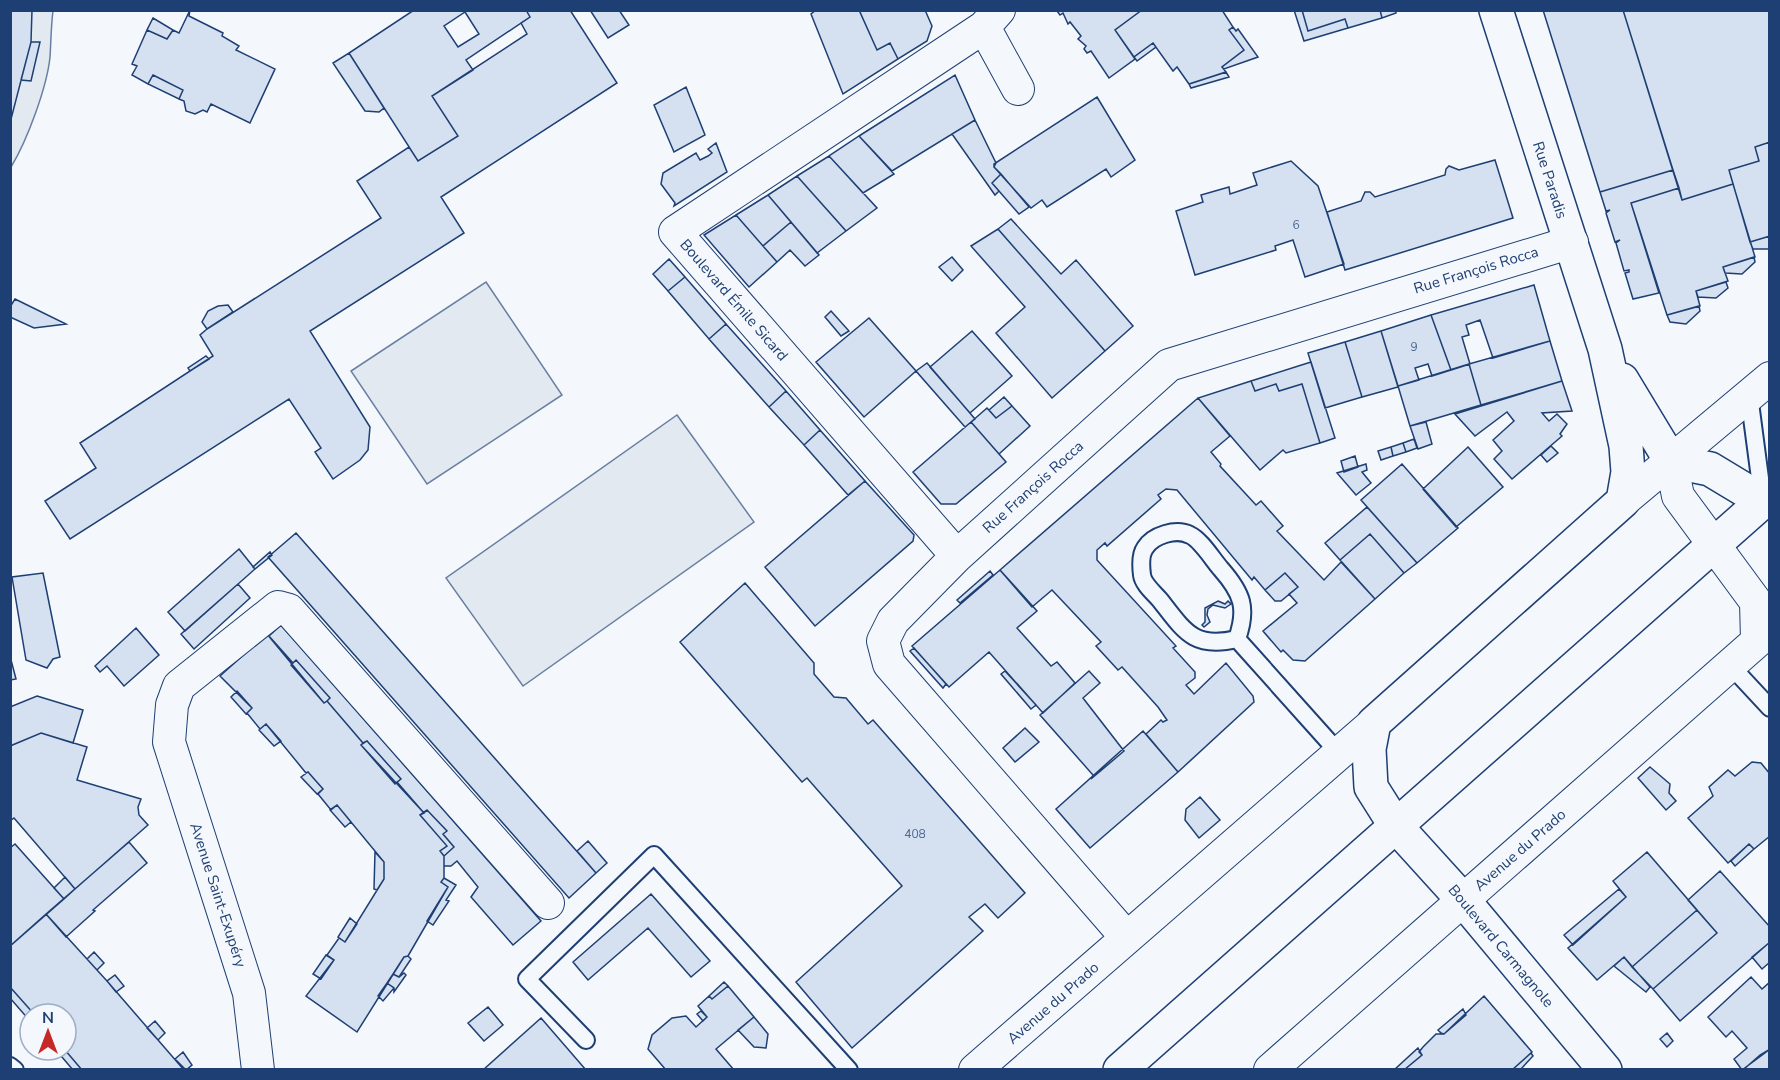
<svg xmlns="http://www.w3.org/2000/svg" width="1780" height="1080" viewBox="0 0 1780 1080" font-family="'Nunito Sans',sans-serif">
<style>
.green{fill:#e3e9f0;stroke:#687fa3;stroke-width:1.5}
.building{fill:#d5e0f0;stroke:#1d3f73;stroke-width:1.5;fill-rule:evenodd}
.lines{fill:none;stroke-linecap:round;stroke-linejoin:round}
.service-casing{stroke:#1d3f73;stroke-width:20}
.minor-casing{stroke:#1d3f73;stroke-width:34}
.tertiary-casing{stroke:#1d3f73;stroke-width:36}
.secondary-casing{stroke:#1d3f73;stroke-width:36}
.service{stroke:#f4f7fb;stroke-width:16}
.minor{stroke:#f4f7fb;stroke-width:32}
.tertiary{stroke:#f4f7fb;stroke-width:33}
.secondary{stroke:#f4f7fb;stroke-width:33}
.labels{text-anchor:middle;stroke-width:4.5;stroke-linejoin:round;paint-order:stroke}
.number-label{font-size:12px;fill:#4b6792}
.street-label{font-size:15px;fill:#1d3f73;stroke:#f4f7fb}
</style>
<rect width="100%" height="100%" fill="#f4f7fb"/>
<path class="green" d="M11 11H53C51 26 51 42 50 57 47 87 27 141 11 167Z
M486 282 562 395 427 484 351 371Z
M677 415 754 522 523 686 446 578Z"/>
<path class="building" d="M10 10H32L31 42 10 123Z
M190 10 189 16 223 33 222 36 239 46 236 50 275 69 250 123 211 104 207 112 203 110 195 114 186 111 184 101 179 99 183 90 153 75 148 84 132 75 137 66 132 64 147 30 167 39 173 30 179 33Z
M414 10H526L530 17 466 60 473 70 432 96 458 136 418 161 349 53ZM465 12 479 34 458 47 444 26Z
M526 10H570L617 83 441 197 464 233 310 331 370 427 368 450 360 460 333 479 315 452 321 448 289 399 70 539 45 501 96 468 80 443 213 356 200 335 207 329 381 218 357 181 409 147 418 161 458 136 432 96 527 34 521 23 530 17Z
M590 10H619L629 25 608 38Z
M816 10H859L877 50 890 43 898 59 843 94 811 14Z
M863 10H925L932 26 927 41 898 59 890 43 877 50 860 12Z
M1142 10 1115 30 1135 59 1109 78 1091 51 1087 53 1084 49 1086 46 1078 39 1081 36 1070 22 1068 24 1063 13 1060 15 1057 11Z
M1142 10H1222L1233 27 1229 30 1244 50 1222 67 1226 72 1189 84 1177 67 1173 71 1153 43 1134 57 1115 30Z
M1294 10H1302L1308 31 1345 19 1348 28 1304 41Z
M1302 10H1380L1382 18 1348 28 1345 19 1308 31Z
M1380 10H1396V13L1382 18Z
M1543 10H1623L1673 170 1600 192Z
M1623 10H1767L1770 13V142L1755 147 1759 161 1729 170 1733 184 1682 200Z
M153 18 173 30 167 39 147 30Z
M1233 27 1236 31 1238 29 1258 57 1224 69 1222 67 1244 50 1229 30Z
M31 42H40L31 81 21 80Z
M1153 43 1156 47 1137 61 1134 57Z
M349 53 384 108 379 112 365 111 333 63Z
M1226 72 1229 77 1191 88 1189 84Z
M153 75 183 90 179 99 148 84Z
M955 75 975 120 892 171 859 136Z
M686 87 705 135 674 152 654 105Z
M1097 97 1135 160 1111 177 1106 169 1047 207 1042 200 1031 208 994 167V164Z
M975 120 996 163 994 167 1001 174 992 183 999 191 995 195 952 134Z
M859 136 894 174 863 193 829 156Z
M1770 142V236L1750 242 1729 170 1759 161 1755 147Z
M716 143 727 172 674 206 675 203 661 184 663 173 696 153 700 160 708 156 712 153 708 149Z
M829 156 877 208 846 231 797 176Z
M1495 160 1513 218 1345 270 1327 212 1361 201 1365 192H1370L1375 197 1445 175 1446 169 1449 166 1459 170Z
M1291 161 1318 186 1344 264 1305 277 1293 240 1275 246 1276 250 1195 275 1176 211 1203 202 1201 195 1229 187 1230 194 1257 185 1253 173Z
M1673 170 1679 188 1631 203 1659 293 1633 299 1625 273 1629 272V270L1624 271 1616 243 1620 240 1615 242 1606 213 1610 210 1606 211 1600 192Z
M1001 174 1029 207 1019 214 992 183Z
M797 176 846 231 817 253 768 195Z
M1733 184 1755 257 1723 267 1728 281 1696 291 1700 306 1667 315 1631 203 1679 188 1682 200Z
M768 195 791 222 763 246 736 215Z
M736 215 777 262 749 287 704 235Z
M1011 219 1061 274 1076 260 1133 326 1105 351 998 229Z
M791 222 819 255 805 266 790 250 777 262 763 246Z
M998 229 1105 351 1052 398 996 333 1025 307 971 246Z
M1770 236V249H1753L1750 242Z
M952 257 963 270 952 281 939 267Z
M1754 257 1755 262 1742 274 1725 273 1723 267Z
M669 259 685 277 668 291 653 274Z
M685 277 726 324 709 339 668 291Z
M1726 282 1728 288 1716 298 1698 297 1696 291Z
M1534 285 1550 341 1493 358 1480 320 1466 325 1469 335 1462 337 1470 364 1451 370 1431 315Z
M15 299 66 324 34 328 10 317V307Z
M228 305 233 312 207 329 202 322 208 311 218 306Z
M1699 306 1700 311 1686 324 1670 322 1667 315Z
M831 311 849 331 841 336 825 317Z
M1431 315 1451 370 1432 376 1428 364 1415 368 1419 380 1398 386 1381 331Z
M869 318 916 371 864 417 816 362Z
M726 324 786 391 769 407 709 339Z
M972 331 1012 376 970 413 930 367Z
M1381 331 1398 387 1362 397 1345 342Z
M1550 341 1562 381 1481 405 1469 364Z
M1345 342 1362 397 1325 408 1308 353Z
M206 356 209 359 190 371 188 368Z
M1311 362 1335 438 1320 443 1302 384 1279 391 1276 384 1255 391 1251 381Z
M927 363 975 419 965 427 916 371Z
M1469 364 1481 405 1410 426 1398 386Z
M1251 381 1255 391 1276 384 1279 391 1302 384 1320 443 1286 453 1283 450 1260 470 1198 398Z
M1562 381 1572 411 1542 413 1549 421 1557 414 1567 424 1560 434 1562 436 1512 479 1494 459 1502 451 1493 440 1514 421 1507 412 1475 436 1455 414Z
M786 391 820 430 804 445 769 407Z
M1004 397 1012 406 996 418 989 410Z
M1198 398 1230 436 1211 452 1221 464 1220 466 1256 505 1261 501 1283 526 1277 531 1324 580 1341 562 1375 599 1305 661 1293 660 1283 650 1281 652 1263 631 1297 603 1289 594 1298 587 1285 573 1265 590 1254 577 1252 580 1177 490 1166 489 1158 495 1161 499 1107 546 1105 543 1097 550V560L1176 646 1173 648 1195 672V678L1186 685 1194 694 1226 663 1253 696 1254 702 1178 772 1146 734 1161 720 1163 722 1167 720 1158 707 1122 667 1118 670 1096 646 1101 642 1052 590 1032 607 1000 570Z
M1012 406 1030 426 999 454 971 422 987 408 996 418Z
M971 422 1006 462 956 504H941L913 472Z
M1426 422 1432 444 1418 449 1410 426Z
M820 430 865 481 848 495 804 445Z
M1414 439 1417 448 1406 452 1403 443Z
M1403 443 1406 452 1393 456 1391 447Z
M1551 446 1558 453 1547 462 1541 455Z
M1391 447 1393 456 1381 460 1378 451Z
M1468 447 1503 487 1456 527 1423 489Z
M1355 456 1358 467 1344 472 1341 461Z
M1366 464 1367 470 1362 472 1371 483 1356 495 1337 473Z
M1402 464 1458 528 1417 563 1361 500Z
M865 481 914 535 913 541 815 626 765 567Z
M1367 507 1417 563 1404 573 1370 534 1340 560 1325 543Z
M296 533 596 873 569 898 268 557Z
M1370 534 1404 573 1375 599 1340 560Z
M239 549 255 569 185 631 168 612Z
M270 552 272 555 255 569 253 567Z
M1000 570 1037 611 1017 628 1051 666 1057 662 1075 683 1043 713 989 652 949 687 912 646Z
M990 571 993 575 960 603 957 600Z
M43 573 60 657 53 659 47 668 26 660 12 577Z
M1285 573 1298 587 1281 601H1275L1265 590Z
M745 583 814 663V674L834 697 846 698 868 724 873 720 1025 893 998 918 985 904 969 917 983 931 852 1048 796 982 902 886 807 778 802 782 680 642Z
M238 584 250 598 194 649 181 634Z
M1218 601 1225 604 1228 601 1231 604 1225 608 1213 605 1208 609 1207 615 1210 622 1204 627 1202 625 1205 622V608Z
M281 625 541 921 513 945 471 897 478 887 457 861 451 866H444V856L454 847 443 834 447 831 427 810 424 813 397 782 401 779 367 741 363 743 327 701 330 698 296 660 293 663 269 636Z
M136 628 159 655 124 686 107 666 100 672 95 666Z
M267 634 324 703 327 701 363 743 361 745 424 813 420 815 447 846 440 851 444 856V878L441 882 448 887 408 956 404 957 357 1032 306 996 334 960 327 955 339 938 345 942 384 879V862L337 805 331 810 318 794 323 789 308 772 306 773 266 724 260 729 247 713 252 708 220 676Z
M914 648 946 684 943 688 910 651Z
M10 656 16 679 10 680Z
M296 660 330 698 327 701 324 703 291 665Z
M1005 671 1036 705 1031 709 1001 674Z
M1089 671 1100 683 1083 698 1124 751 1091 779 1093 775 1040 715Z
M237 691 252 708 246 714 231 697Z
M37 696 83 710 73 743 41 733 10 746V707Z
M266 724 281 741 274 746 259 730Z
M1025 728 1039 742 1015 762 1003 748Z
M1143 731 1178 772 1090 848 1056 809Z
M41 733 87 747 77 780 141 799 138 807 139 815 148 825 75 889 14 818 10 821V746Z
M367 741 401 779 395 784 361 745Z
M1752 762 1761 763 1770 774V836L1754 849 1749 844 1728 863 1688 818 1713 796 1709 787 1728 770 1735 776Z
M1650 767 1670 784 1669 793 1676 801 1666 810 1638 778Z
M308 772 323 789 317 794 301 777Z
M1200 797 1220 820 1199 838 1185 820 1186 809Z
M337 805 351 822 345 827 330 810Z
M427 810 447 831 443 834 454 847 444 856 440 851 447 846 420 815Z
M588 841 607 863 596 873 577 851Z
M129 842 147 863 93 910 95 911 66 937 46 914Z
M15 844 64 899 10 946V848Z
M1749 844 1754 849 1735 866 1731 861Z
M375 852 384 862V879L377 890 374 889Z
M1647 852 1697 910 1632 967 1624 957 1597 980 1568 948 1626 897 1613 881Z
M1720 871 1770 927V942L1680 1021 1653 989 1717 933 1688 900Z
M65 877 75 889 64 899 54 888Z
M444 878 456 885 446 900 449 901 433 925 427 921 448 887 441 882Z
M1619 889 1626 897 1573 945 1564 935Z
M651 894 710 961 691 977 648 928 588 980 573 962Z
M1697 910 1717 933 1653 989 1632 967Z
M46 914 107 981 184 1070H82L65 1050 66 1014H34L10 987V946Z
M350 918 357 924 345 942 338 937Z
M1770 942V962L1762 969 1752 957Z
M94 952 104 963 97 970 87 959Z
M326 955 334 960 321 979 313 974Z
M408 956 411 959 399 977 393 974 404 957Z
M1624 957 1650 987 1646 992 1614 966Z
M404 973 406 975 394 992V988L387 983 393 974 399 977Z
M115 975 124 986 116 992 107 981Z
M1751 977 1762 989 1770 982V1049L1742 1070 1734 1059 1747 1048 1732 1031 1726 1037 1708 1017Z
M724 982 728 986 712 999 709 996Z
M387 983 394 988 383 1001 378 996Z
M728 986 754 1017 716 1049 734 1070H666L648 1049 652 1035 672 1018 686 1016 696 1027 707 1017 698 1006 709 996 712 999Z
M10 987 34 1014H30V1021L10 998Z
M1484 996 1532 1052 1512 1070H1404L1422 1055 1419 1052 1423 1047 1436 1034H1444Z
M488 1007 503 1025 484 1041 468 1023Z
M1463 1009 1466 1015 1444 1034 1441 1033 1438 1030Z
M701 1011 707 1017 703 1021 697 1014Z
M754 1017 768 1034 766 1048 754 1047 738 1030Z
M541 1018 586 1070H483Z
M155 1021 165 1033 158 1040 147 1028Z
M1667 1033 1673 1041 1667 1047 1660 1039Z
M1418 1048 1422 1055 1404 1070H1394Z
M1770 1049V1070H1743L1760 1055Z
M56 1050H65L82 1070H73Z
M183 1052 192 1065 186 1070 175 1059Z
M1531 1053 1533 1056 1520 1070H1512Z"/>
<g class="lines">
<g class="service-casing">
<path id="service" d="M1749 395 1763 501
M1237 639C1194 649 1185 632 1160 600 1154 593 1143 584 1142 575 1141 567 1140 555 1145 548 1153 535 1176 528 1190 535 1201 540 1213 560 1221 569 1242 593 1248 608 1237 639L1339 753
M1730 665 1770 708
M586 1040 527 979 654 855 849 1070
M10 1066 15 1070"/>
</g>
<g class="minor-casing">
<path id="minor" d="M984 27 1018 89
M1671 461 1678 496 1756 602 1757 641
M1623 501 1770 378
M957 556 675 232 984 27 999 10
M1127 938 889 664 883 641 893 621 957 556 1169 365 1572 242
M258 1070 249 993 169 742 172 705 179 686 278 607 289 610 548 903
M975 1070 1374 723
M1270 1070 1770 630"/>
</g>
<g class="tertiary-casing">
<path id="tertiary" d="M1496 10 1605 349 1626 446 1628 472 1623 501 1374 723 1369 749 1371 787 1395 825 1463 900 1605 1070
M1622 380 1671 461 1710 469 1763 501"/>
</g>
<g class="secondary-casing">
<path id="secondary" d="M1120 1070 1770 495"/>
</g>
<use href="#service" class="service"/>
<use href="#minor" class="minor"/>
<use href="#tertiary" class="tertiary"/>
<use href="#secondary" class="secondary"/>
</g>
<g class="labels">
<g class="number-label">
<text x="1296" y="229">6</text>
<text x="1414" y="351">9</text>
<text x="915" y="838">408</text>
</g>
<g class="street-label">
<text transform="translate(1550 180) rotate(72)" y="5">Rue Paradis</text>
<text transform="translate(1476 270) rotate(-17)" y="5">Rue François Rocca</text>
<text transform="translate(734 300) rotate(49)" y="5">Boulevard Émile Sicard</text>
<text transform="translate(1033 487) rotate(-42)" y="5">Rue François Rocca</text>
<text transform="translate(1520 850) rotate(-41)" y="5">Avenue du Prado</text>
<text transform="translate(218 895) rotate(72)" y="5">Avenue Saint-Exupéry</text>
<text transform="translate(1501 946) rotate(50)" y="5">Boulevard Carmagnole</text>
<text transform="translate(1053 1003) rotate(-41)" y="5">Avenue du Prado</text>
</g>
</g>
<rect width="1780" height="1080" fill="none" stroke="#1d3f73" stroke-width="24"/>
<g transform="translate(48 1032)"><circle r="28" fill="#f4f7fb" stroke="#9eadc5" stroke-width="1.5"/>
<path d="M0-4.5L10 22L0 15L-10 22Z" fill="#c62828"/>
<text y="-9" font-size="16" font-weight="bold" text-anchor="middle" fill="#1d3f73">N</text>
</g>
</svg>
